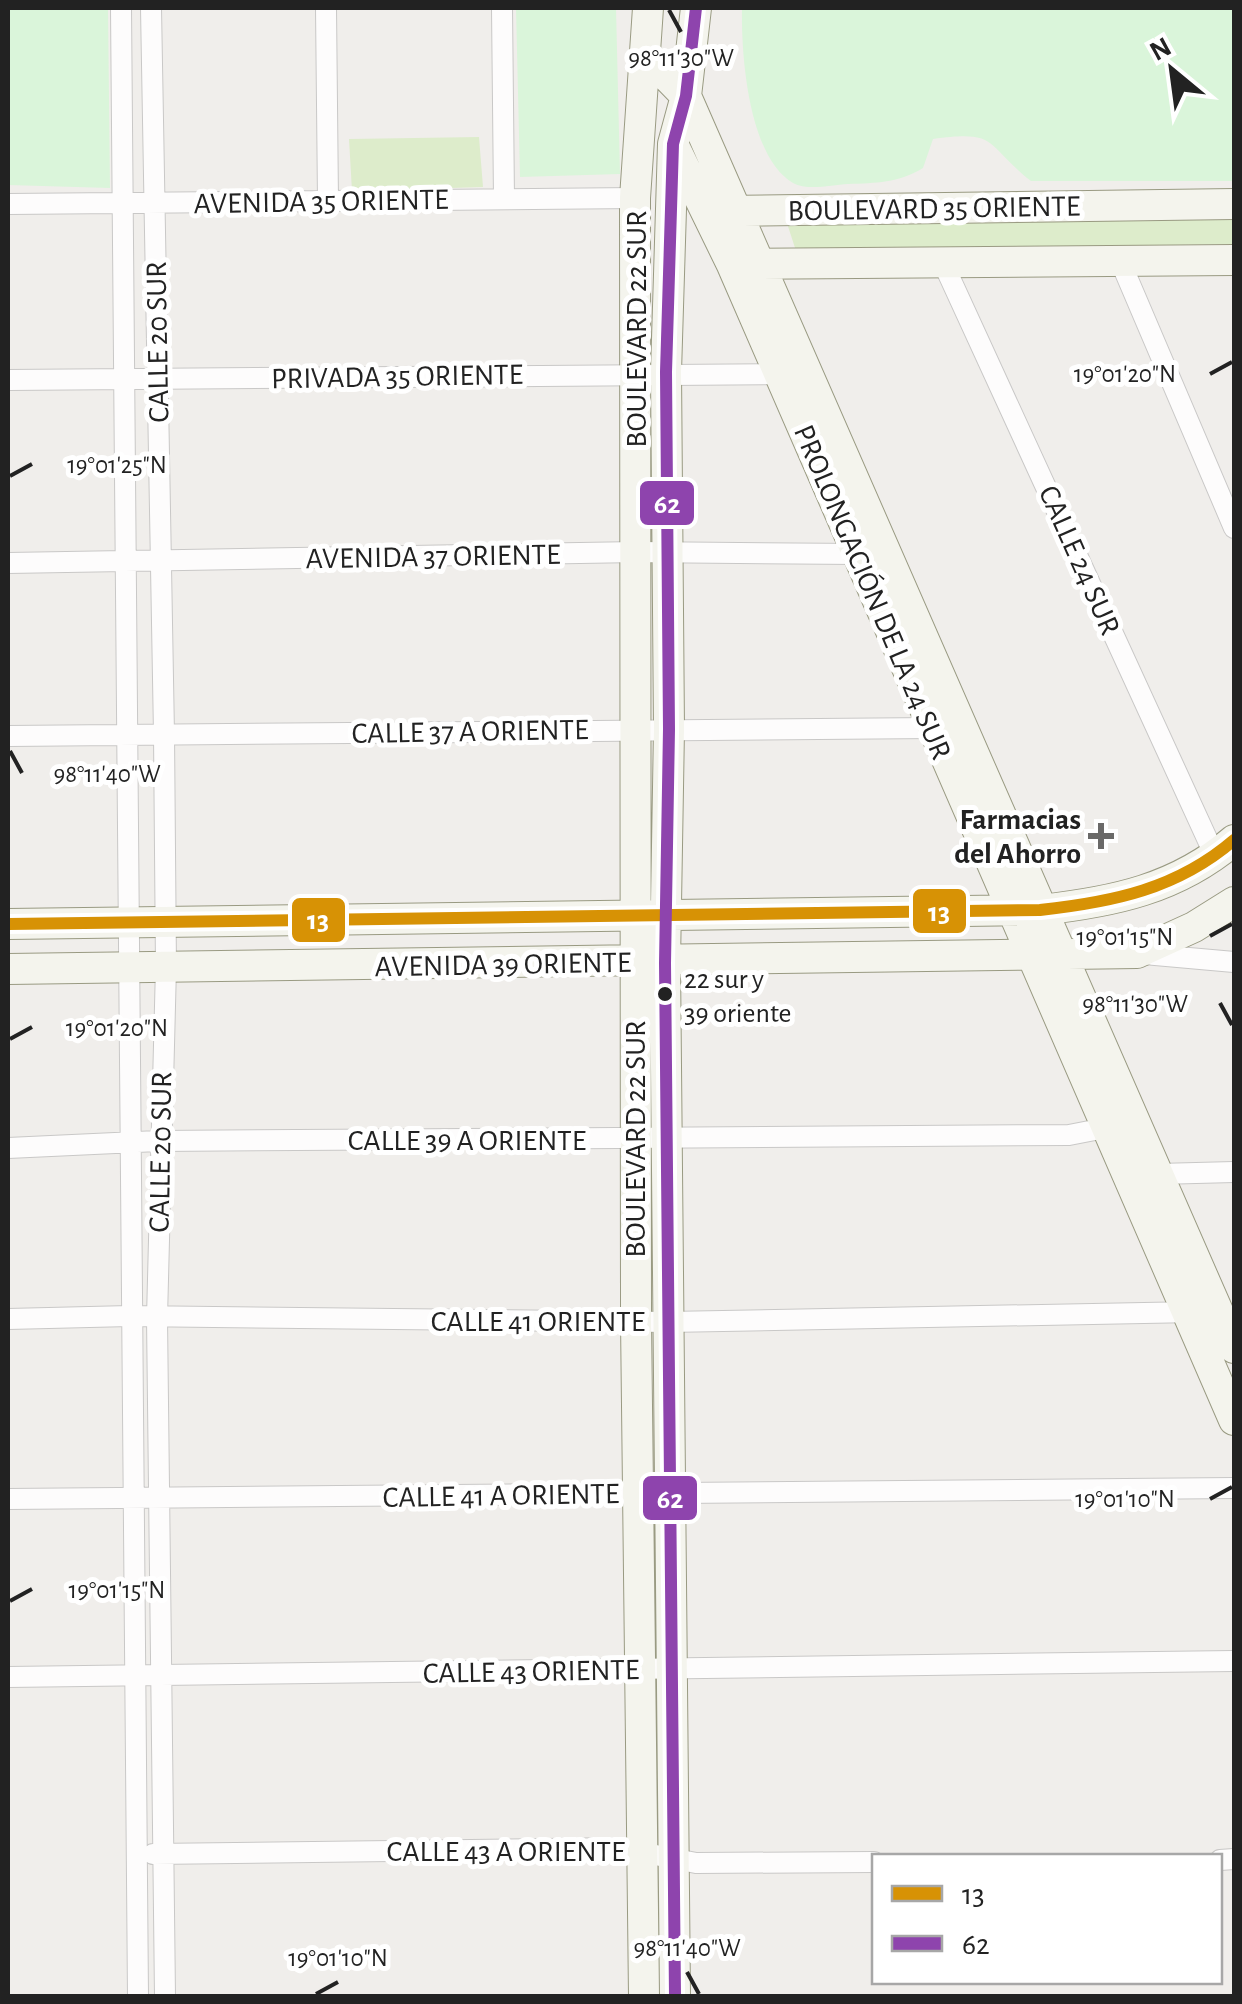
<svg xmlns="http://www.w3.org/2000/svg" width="1242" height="2004" viewBox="0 0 1242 2004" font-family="'Alegreya Sans',sans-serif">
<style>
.grass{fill:#ddeccb}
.park{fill:#daf5da}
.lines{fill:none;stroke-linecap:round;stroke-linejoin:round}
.street-casing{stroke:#c9c8c7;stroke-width:22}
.secondary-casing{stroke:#999a82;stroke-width:32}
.street{stroke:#fdfcfc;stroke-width:20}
.secondary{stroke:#f4f4ed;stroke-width:30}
.bus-1-casing{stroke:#fff;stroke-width:20}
.bus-2-casing{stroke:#fff;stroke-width:20}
.bus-1{stroke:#d79205;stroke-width:12}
.bus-2{stroke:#8e44ad;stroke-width:12}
.ticks{fill:none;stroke:#222;stroke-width:4}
.poi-dot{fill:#6a6968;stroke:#fff;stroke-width:4}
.bus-dot{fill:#222;stroke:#fff;stroke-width:4}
.labels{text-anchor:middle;stroke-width:10;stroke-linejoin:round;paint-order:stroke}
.bus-label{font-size:28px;fill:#222;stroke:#fff;text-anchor:start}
.street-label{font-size:30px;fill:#222;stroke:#fff}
.poi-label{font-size:30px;font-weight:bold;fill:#222;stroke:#fff;text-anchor:end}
.ticks-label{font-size:25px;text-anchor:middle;fill:#222;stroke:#fff;stroke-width:10;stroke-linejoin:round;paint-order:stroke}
.line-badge{stroke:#fff;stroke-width:4}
.badge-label{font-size:28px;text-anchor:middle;font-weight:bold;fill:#fff}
</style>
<rect width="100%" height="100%" fill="#f0eeeb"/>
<path class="grass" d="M479 137 483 187 352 191 349 139Z
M785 217H1234V244L796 251Z"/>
<path class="park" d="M8 8H108L110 188 8 185Z
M516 8H616L620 174 520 177Z
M742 8H1234V181H1031C984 144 1000 130 933 139L923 168C898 183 876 183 848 184 831 185 808 191 793 183 748 157 741 53 742 8Z"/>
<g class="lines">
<g class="street-casing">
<path id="street" d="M121 8 138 1996
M151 8 164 734 166 967 157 1318 165 1996
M326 8 328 201
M502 8 504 199
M8 204 635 198
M1121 263 1234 528
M944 265 1215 856
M8 380 787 374
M8 563 637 552 858 554
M8 736 932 728
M1144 954 1234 962
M8 1148 158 1141 1069 1135 1105 1128
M1158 1174 1234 1172
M8 1319 130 1316 668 1322 1195 1312
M8 1499 1234 1488
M8 1677 1234 1661
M153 1854 620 1848 696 1863 874 1862
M1220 1860 1234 1859"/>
</g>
<g class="secondary-casing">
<path id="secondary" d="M645 54 686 96 1234 1348
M673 144 732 265 1234 1420
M723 211 1234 204
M745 264 1234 260
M8 924 1040 910C1113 902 1177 889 1234 840
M8 969 1137 953 1194 927 1234 902
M644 1996 636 1321 635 198 648 8
M675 1996 665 963 669 729 666 372 673 144 686 96 696 8"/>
</g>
<use href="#street" class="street"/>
<use href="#secondary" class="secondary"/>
<g class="bus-1-casing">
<path id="bus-1" d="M8 924 1040 910C1113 902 1177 889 1234 840"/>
</g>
<g class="bus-2-casing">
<path id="bus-2" d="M675 1996 665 963 669 729 666 372 673 144 686 96 696 8"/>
</g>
<use href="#bus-1" class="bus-1"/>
<use href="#bus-2" class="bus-2"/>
</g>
<path class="ticks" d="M669 10 681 32M1210 374 1232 362M10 476 32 464M10 751 22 773M1210 936 1232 924M1220 1003 1232 1025M10 1039 32 1027M1210 1499 1232 1487M10 1601 32 1589M687 1972 699 1994M316 1994 338 1982"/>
<path class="poi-dot" d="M1096 821h10v10h10v10h-10v10h-10v-10h-10v-10h10z"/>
<circle class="bus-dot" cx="665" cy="994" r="9"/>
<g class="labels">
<g class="bus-label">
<text x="684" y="988">22 sur y<tspan x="684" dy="34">39 oriente</tspan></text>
</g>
<g class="street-label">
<text transform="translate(321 201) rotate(-1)" y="10">AVENIDA 35 ORIENTE</text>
<text transform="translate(934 208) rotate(-1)" y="10">BOULEVARD 35 ORIENTE</text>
<text transform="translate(636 329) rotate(-90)" y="10">BOULEVARD 22 SUR</text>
<text transform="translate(157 342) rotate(-91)" y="10">CALLE 20 SUR</text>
<text transform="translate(397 376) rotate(-1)" y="10">PRIVADA 35 ORIENTE</text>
<text transform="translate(433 556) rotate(-1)" y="10">AVENIDA 37 ORIENTE</text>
<text transform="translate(1080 560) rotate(66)" y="10">CALLE 24 SUR</text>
<text transform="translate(873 592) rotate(67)" y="10">PROLONGACIÓN DE LA 24 SUR</text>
<text transform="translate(470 731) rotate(-1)" y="10">CALLE 37 A ORIENTE</text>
<text transform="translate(503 964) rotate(-1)" y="10">AVENIDA 39 ORIENTE</text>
<text transform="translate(635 1139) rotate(-90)" y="10">BOULEVARD 22 SUR</text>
<text x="467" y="1150">CALLE 39 A ORIENTE</text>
<text transform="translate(160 1152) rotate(-89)" y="10">CALLE 20 SUR</text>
<text x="538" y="1331">CALLE 41 ORIENTE</text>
<text transform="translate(501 1495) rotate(-1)" y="10">CALLE 41 A ORIENTE</text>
<text transform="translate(531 1671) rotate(-1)" y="10">CALLE 43 ORIENTE</text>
<text x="506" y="1861">CALLE 43 A ORIENTE</text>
</g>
<g class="poi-label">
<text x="1081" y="829">Farmacias<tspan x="1081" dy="34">del Ahorro</tspan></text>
</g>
</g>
<g class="ticks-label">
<text x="681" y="66">98°11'30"W</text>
<text x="1125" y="382">19°01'20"N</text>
<text x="117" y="473">19°01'25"N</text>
<text x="107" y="782">98°11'40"W</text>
<text x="1125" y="945">19°01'15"N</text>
<text x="1135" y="1012">98°11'30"W</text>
<text x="117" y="1036">19°01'20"N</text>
<text x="1125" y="1507">19°01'10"N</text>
<text x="117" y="1598">19°01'15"N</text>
<text x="687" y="1956">98°11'40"W</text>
<text x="338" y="1966">19°01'10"N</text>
</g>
<g class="line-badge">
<rect x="638" y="479" width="58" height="48" rx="10" fill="#8e44ad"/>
<rect x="911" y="887" width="57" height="48" rx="10" fill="#d79205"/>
<rect x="290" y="896" width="57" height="48" rx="10" fill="#d79205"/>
<rect x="641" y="1474" width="58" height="48" rx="10" fill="#8e44ad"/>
</g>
<g class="badge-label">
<text x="667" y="513">62</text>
<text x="939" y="921">13</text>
<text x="318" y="929">13</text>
<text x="670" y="1508">62</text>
</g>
<rect width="1242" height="2004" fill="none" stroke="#222222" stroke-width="20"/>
<rect x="872" y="1854" width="350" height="130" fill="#ffffff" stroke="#a7a7a7" stroke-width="2.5"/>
<rect x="892" y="1886" width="50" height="15" fill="#d79205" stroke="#a7a7a7" stroke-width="2.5"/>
<text x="962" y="1904" font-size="30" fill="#222222">13</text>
<rect x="892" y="1936" width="50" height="15" fill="#8e44ad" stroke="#a7a7a7" stroke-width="2.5"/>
<text x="962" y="1954" font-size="30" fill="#222222">62</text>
<g transform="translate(1172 70) rotate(331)" stroke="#ffffff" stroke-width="8" paint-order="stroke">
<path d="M0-8L18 38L0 25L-18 38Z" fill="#222222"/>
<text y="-15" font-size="28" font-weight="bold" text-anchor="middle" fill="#222222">N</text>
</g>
</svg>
